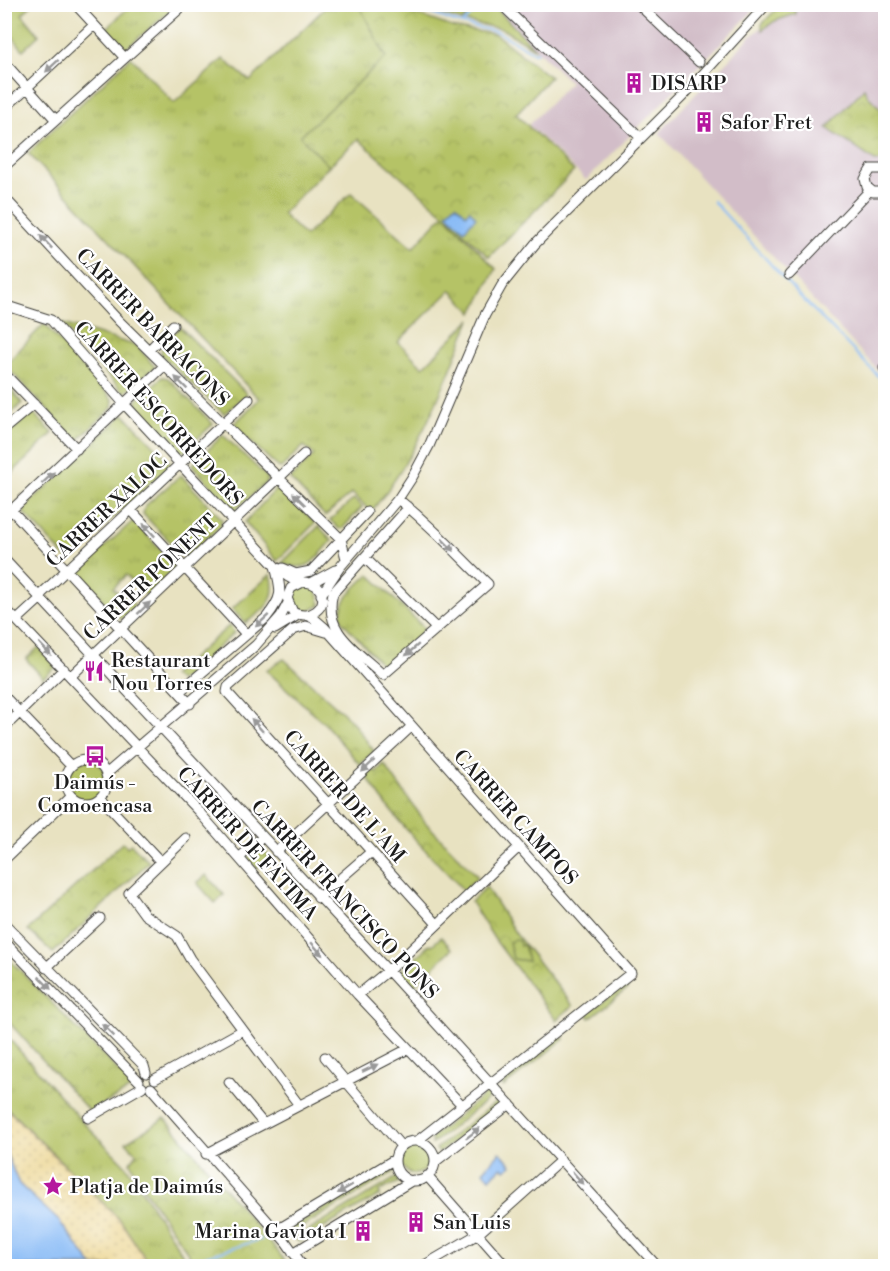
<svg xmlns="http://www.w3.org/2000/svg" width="890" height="1271" viewBox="0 0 890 1271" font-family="'Libre Bodoni',serif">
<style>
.industrial{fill:#d2bdc8}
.grass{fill:url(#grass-tufts);stroke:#687041;stroke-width:1.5}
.sand{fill:url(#sand-dots);stroke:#857b5d;stroke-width:1.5}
.park{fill:url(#park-crowns);stroke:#687041;stroke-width:1.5}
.garden{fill:#b5c366;stroke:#687041;stroke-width:1.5}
.water{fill:#89bbf6;stroke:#526c89;stroke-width:1.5}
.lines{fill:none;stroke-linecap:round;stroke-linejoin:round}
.stream{stroke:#89bbf6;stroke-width:2}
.minor-casing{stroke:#3b3a35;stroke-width:11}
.minor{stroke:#fff;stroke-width:9}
.oneway{fill:#999}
.labels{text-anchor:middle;stroke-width:4.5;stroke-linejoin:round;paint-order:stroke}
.poi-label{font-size:20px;fill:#1c1c1c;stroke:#fff;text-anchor:start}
.street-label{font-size:20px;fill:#1c1c1c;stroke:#fff}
</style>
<defs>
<pattern id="grass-tufts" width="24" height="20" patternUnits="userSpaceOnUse" patternTransform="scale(1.5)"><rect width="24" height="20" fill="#b5c366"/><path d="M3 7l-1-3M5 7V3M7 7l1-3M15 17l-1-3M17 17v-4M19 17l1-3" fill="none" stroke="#9ba758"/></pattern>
<pattern id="sand-dots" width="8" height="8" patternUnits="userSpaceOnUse" patternTransform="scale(1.5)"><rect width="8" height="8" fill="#eeda9e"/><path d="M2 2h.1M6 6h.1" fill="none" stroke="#ccba88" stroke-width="1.8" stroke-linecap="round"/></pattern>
<pattern id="park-crowns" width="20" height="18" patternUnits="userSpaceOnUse" patternTransform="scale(1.5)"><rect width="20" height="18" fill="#b5c366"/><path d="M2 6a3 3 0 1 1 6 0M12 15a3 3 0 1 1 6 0" fill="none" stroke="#9ba758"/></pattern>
</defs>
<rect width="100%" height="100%" fill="#fff"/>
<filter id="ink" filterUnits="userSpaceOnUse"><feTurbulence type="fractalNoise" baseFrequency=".0167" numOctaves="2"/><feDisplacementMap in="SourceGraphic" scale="12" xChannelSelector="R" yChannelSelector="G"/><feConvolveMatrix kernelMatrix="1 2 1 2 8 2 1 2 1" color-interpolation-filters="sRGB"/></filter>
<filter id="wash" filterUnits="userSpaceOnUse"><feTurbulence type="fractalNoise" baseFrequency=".008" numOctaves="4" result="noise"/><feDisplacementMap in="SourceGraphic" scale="24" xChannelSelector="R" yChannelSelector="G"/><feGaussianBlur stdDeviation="1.35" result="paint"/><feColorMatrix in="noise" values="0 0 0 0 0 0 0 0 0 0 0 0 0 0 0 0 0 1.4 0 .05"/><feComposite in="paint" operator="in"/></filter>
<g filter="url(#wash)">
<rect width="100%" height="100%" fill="#e8e2c1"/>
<path class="industrial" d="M494 4 759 5 586 180 529 125 570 82 492 6Z
M789 5H885V378L659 133 750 37Z"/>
<path class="grass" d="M4 5H32L22 14 39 35 23 50 5 27Z
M131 5H165L170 11 124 50 106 29Z
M328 5H359L386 57 301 136 329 166 282 214 305 236 351 193 413 248 444 214 496 269 473 313 451 290 398 342 423 367 471 319C443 388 419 454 371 512L352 493 325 516 290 479 314 455 304 446 281 468 278 467 235 427 234 424 259 399 28 153 131 57 174 103 223 59 250 81Z
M446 5H480L462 21 438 13Z
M44 324 113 400 112 408 79 439 73 437 5 365Z
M162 377 168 378 213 424 181 454 136 407 137 400Z
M4 381 22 403 5 420H4Z
M33 413 53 433 5 480V436Z
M124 414 169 461 170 465 68 560 23 512 26 506Z
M223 435 267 477V482L234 511 192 465Z
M181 475 222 519 221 526 185 557 143 514 145 506Z
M276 489 283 491 315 523 277 561 245 522Z
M133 521 174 564V568L147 596 126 575 113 588 120 594 123 593 136 607 121 619 79 575 78 571Z
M369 574 424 628 421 634 383 666 342 621C337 601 356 587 369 574Z
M4 1033 81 1120 126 1166 190 1266H150L120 1220 5 1106Z"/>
<path class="sand" d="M4 1106 120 1220 150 1266H93L59 1221 19 1184 5 1149Z"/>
<path class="park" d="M359 5H388L455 28 495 34 550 77 516 114 574 171 489 257 444 214 358 139 329 166 300 136 386 57Z
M864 88 869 97 885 113 883 162 875 161 827 128Z
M60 323 137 346 155 367 124 393Z
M180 327 247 394 224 414 161 355 162 346Z
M39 647 56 667 43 678 26 659Z
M284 659 351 720 374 751 360 765 326 725 266 670Z
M384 764 425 822 478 877 464 891C429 853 393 820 366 775L373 770 376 772Z
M123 842 127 847 131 844 149 862 53 953 28 930Z
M261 846 270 857 257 869 247 858Z
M486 887 516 934 573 1006 556 1020 495 940 471 902Z
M441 937 452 949 412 988 399 973 430 944 432 945Z
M5 955 134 1087 90 1112 5 1018Z
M165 1118 276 1249 288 1266H197L144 1189 130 1162 137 1154 126 1142Z"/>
<path class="garden" d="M480 4 493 5 536 49 502 29 462 21Z
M780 5H794L796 14 775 21 762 30V24Z
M354 499 362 507 343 528 339 529 330 520Z
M319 526 332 541C314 560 310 574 282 563Z
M271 574C278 599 267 609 245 623L232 609Z
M294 585 316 586 321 605 298 615 289 592Z
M230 625 234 633 183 679 179 681 172 676Z
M65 781a21 21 0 1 1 42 0a21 21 0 1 1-42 0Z
M206 875 224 895 215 903 197 883Z
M514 940 519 941 520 946 524 945 528 961 513 959 509 942Z
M625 984 627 989 590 1018 587 1014Z
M560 1035 564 1039 503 1087 501 1085Z
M489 1091 494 1094 432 1144 431 1138Z
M499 1100V1106L439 1153 436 1149Z
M401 1160a14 14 0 1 1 28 0a14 14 0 1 1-28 0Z
M390 1169 394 1172 292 1233V1227Z
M397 1177 399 1182 379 1191 380 1195 299 1242 295 1239Z"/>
<path class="water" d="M456 204 466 214 470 210 476 217 464 230 447 213Z
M4 1149 19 1184 59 1221 93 1266H5Z
M500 1152 512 1165 505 1170 502 1167 490 1178 483 1171Z"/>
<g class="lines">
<path class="stream" d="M403 4 458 23 498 32 534 53 538 52
M463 23 483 4
M713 201 797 293 886 384
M193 1260 262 1239
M179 1266 186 1262"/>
</g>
</g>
<g filter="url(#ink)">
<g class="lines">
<g class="minor-casing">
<path id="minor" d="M75 4 124 57
M505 4 507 10 640 137
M638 4 699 62
M4 62 55 119
M4 109 94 25
M4 167 185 4
M886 169H871L865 179 867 187 873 192H886
M4 197 119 321 341 539 346 559
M789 275 870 190
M4 305 51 320 126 406 275 566C279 569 284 575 290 578 299 584 313 579 320 590 330 608 308 621 293 612L287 598 291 588 303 582
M149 350 173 325
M884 368 886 366
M4 373 77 449
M4 429 34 404
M398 499C430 524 458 555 488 584L383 675C358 651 322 632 333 593L409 507
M4 502 190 704
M131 510 246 634
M4 517 164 366
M365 558 437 629
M4 559 393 976 657 1266
M283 568 296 574 311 571 367 512
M311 583 335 570
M321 595 340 567 398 499 413 476 429 446 485 315 502 285 535 244 683 96 767 4
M39 596 249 399
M4 607 199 812 358 995 462 1105
M310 615 325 628 631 973 417 1141
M17 620 41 598
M275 629 298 615
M326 632 306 626 293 630 228 687 227 692 437 924
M71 676 304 454
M179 692 266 618C283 597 282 592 275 566
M4 696 71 766
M4 728 64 669
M65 781a21 21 0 1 1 42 0a21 21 0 1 1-42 0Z
M106 774 256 645 281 616 288 603
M100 797 161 862
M186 838 129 893 145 915 177 936 190 959 299 1105
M276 852 411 727
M239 858 262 837
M4 860 71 796
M318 898 371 852
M4 923 144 1066 146 1073
M4 941 139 1081
M46 968 100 918
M358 995 396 964 519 847
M325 1057 401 1146
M155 1079 243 1030
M229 1082 263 1123
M151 1088 286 1242 303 1266
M88 1118 142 1087
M395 1161a20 20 0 1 1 40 0a20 20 0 1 1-40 0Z
M206 1154 408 1049
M435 1162 510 1104
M427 1176 506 1266
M275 1231 395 1159
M293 1253 413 1180
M423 1266 478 1234 561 1160"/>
</g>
<use href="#minor" class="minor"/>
</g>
<defs><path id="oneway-solid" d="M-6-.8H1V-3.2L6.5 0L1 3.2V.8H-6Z" transform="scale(1.5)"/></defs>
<g class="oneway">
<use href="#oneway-solid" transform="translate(52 66) rotate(137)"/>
<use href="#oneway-solid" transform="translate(46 242) rotate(-133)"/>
<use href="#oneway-solid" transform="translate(181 383) rotate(-135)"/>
<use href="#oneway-solid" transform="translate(48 478) rotate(-43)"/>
<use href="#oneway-solid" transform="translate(299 499) rotate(-136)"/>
<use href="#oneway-solid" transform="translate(149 530) rotate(-133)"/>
<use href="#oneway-solid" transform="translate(448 545) rotate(45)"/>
<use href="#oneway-solid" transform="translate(144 608) rotate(-43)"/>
<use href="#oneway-solid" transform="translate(262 621) rotate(138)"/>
<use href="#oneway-solid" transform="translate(45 649) rotate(46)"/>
<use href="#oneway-solid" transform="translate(412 650) rotate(139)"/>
<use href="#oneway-solid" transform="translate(257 725) rotate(-132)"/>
<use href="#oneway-solid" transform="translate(368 766) rotate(137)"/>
<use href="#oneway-solid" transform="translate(317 949) rotate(49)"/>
<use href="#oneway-solid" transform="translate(45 983) rotate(46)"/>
<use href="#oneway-solid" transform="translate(108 1030) rotate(-135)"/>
<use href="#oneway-solid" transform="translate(370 1068) rotate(-26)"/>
<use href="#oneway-solid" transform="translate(473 1133) rotate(-38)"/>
<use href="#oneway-solid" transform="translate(578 1178) rotate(48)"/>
<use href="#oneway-solid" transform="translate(345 1189) rotate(149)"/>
</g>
</g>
<defs>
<g id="building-bare" transform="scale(1.62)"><path d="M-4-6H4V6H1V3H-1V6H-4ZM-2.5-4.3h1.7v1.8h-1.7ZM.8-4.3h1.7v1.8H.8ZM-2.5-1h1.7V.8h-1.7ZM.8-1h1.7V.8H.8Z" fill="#b5179e" stroke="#fff" stroke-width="2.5" paint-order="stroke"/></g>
<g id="restaurant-bare" transform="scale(1.62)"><path d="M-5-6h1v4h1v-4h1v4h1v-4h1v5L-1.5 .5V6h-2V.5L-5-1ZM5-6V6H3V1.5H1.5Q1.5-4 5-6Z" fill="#b5179e" stroke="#fff" stroke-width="2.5" paint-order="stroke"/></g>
<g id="bus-bare" transform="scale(1.62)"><path d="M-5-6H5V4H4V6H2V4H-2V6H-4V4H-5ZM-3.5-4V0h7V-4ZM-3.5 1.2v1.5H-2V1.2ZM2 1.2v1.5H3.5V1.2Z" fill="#b5179e" stroke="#fff" stroke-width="2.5" paint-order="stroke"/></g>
<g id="sight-bare" transform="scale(1.62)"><path d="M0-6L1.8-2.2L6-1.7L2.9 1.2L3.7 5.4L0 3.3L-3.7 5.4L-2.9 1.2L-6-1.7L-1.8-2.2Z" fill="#b5179e" stroke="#fff" stroke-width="2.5" paint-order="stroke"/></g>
</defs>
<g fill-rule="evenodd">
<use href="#building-bare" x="634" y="83"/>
<use href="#building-bare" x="704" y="122"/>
<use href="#restaurant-bare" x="94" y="671"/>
<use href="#bus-bare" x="95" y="756"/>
<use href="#sight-bare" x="53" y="1186"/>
<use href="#building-bare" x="416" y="1222"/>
<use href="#building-bare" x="363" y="1231"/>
</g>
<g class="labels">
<g class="poi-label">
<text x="651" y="90">DISARP</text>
<text x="721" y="129">Safor Fret</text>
<text x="111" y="667">Restaurant<tspan x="111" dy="23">Nou Torres</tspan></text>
<text x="95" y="789" text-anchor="middle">Daimús -<tspan x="95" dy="23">Comoencasa</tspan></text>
<text x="70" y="1193">Platja de Daimús</text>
<text x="433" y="1229">San Luis</text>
<text x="346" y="1238" text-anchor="end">Marina Gaviota I</text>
</g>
<g class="street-label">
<text transform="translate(153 327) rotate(46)" y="7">CARRER BARRACONS</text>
<text transform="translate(159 413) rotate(48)" y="7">CARRER ESCORREDORS</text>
<text transform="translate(106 510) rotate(-43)" y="7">CARRER XALOC</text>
<text transform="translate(150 577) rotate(-43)" y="7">CARRER PONENT</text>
<text transform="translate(345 796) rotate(48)" y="7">CARRER DE L'AM</text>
<text transform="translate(516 817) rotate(48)" y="7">CARRER CAMPOS</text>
<text transform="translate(248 843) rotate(48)" y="7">CARRER DE FÀTIMA</text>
<text transform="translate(345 899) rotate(47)" y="7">CARRER FRANCISCO PONS</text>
</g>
</g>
<rect width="890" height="1271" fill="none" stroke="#fff" stroke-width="24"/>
</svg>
